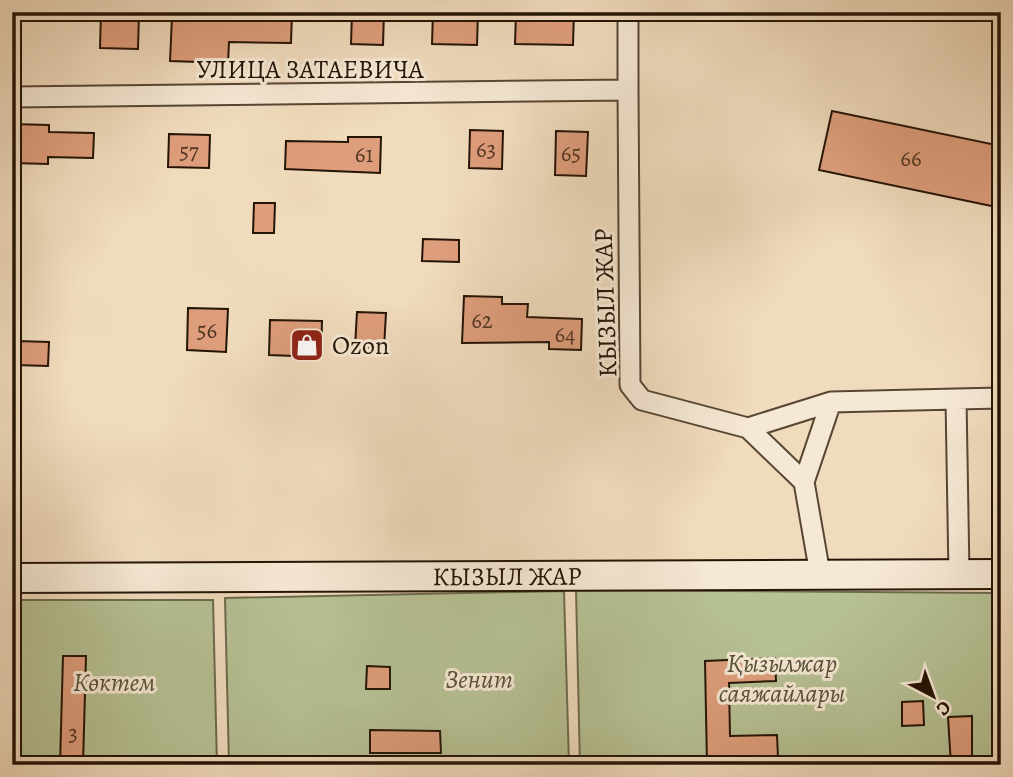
<svg xmlns="http://www.w3.org/2000/svg" width="1013" height="777" viewBox="0 0 1013 777" font-family="Alegreya,serif">
<style>
.green{fill:#b6c194;stroke:#6d6a4d;stroke-width:2}
.building{fill:#de9d7b;stroke:#241406;stroke-width:2}
.lines{fill:none;stroke-linecap:round;stroke-linejoin:round}
.street-casing{stroke:#574634;stroke-width:23}
.secondary-casing{stroke:#241406;stroke-width:32}
.street{stroke:#f5e8d4;stroke-width:19}
.secondary{stroke:#f5e8d4;stroke-width:28}
.labels{text-anchor:middle;stroke-width:6;stroke-linejoin:round;paint-order:stroke}
.number-label{font-size:23px;fill:#523623}
.street-label{font-size:26px;fill:#241406;stroke:#f5e8d4}
.poi-label{font-size:26px;fill:#241406;stroke:#f5e8d4;text-anchor:start}
.park-label{font-size:26px;font-style:italic;fill:#575138;stroke:#f5e8d4}
</style>
<rect width="100%" height="100%" fill="#f0dbbd"/>
<filter id="stains"><feTurbulence type="fractalNoise" baseFrequency=".00286" numOctaves="4"/><feColorMatrix values="0 0 0 0 .2 0 0 0 0 .09 0 0 0 0 .02 0 0 0 .5 -.17"/></filter>
<radialGradient id="worn" r=".72"><stop offset=".6" stop-color="#630" stop-opacity="0"/><stop offset="1" stop-color="#630" stop-opacity=".3"/></radialGradient>
<path class="green" d="M576 590 1001 593V765H580Z
M564 591 569 765H229L225 598Z
M12 600H213L217 765H12Z"/>
<path class="building" d="M101 12H139L138 49 100 48Z
M251 12H292L291 43 229 42 228 63 170 61 172 17 251 19Z
M352 12H384L383 45 351 44Z
M433 12H478L477 45 432 44Z
M516 12H574L573 45 515 44Z
M832 111 1001 146V208L819 170Z
M12 124 49 125V132L94 133 93 158 48 157V164L12 163Z
M470 130 503 131 502 169 469 168Z
M556 131 588 132 586 176 555 175Z
M169 134 210 135 209 168 168 167Z
M348 137H381L380 173 285 169 286 141 348 142Z
M254 203H275L274 233H253Z
M423 239 459 240V262L422 261Z
M464 296 502 297V304H528L527 317 582 319 581 350 549 349V342L462 343Z
M188 308 228 309 226 352 187 350Z
M357 312 386 313 384 348 355 347Z
M270 320 322 321 321 357 269 355Z
M17 341 49 342 48 366 16 365Z
M63 656H86L83 765H60Z
M775 658 776 681 729 683 730 736 777 735 778 758 707 765 705 661Z
M367 666 390 667V689H366Z
M923 701 924 725 902 726V702Z
M972 716V765H951L948 717Z
M370 730 440 731 441 753H370Z"/>
<g class="lines">
<g class="street-casing">
<path id="street" d="M628 90 630 385 642 400 748 428 804 482 820 574
M12 97 628 90V12
M748 428 831 402 956 399
M804 482 831 402
M959 574 956 399 1001 398"/>
</g>
<g class="secondary-casing">
<g id="secondary">
<path id="s1" d="M12 578 1001 574"/>
</g>
</g>
<use href="#street" class="street"/>
<use href="#secondary" class="secondary"/>
</g>
<defs>
<g id="shop-square" transform="scale(1.75)"><rect x="-9" y="-9" width="18" height="18" rx="4" fill="#8f2418" stroke="#f5e8d4"/><path d="M-5-2.5h2.3a2.7 3.5 0 0 1 5.4 0H5L5.5 6h-11ZM-1.5-2.5h3a1.5 2.3 0 0 0-3 0Z" fill="#fff"/></g>
</defs>
<g fill-rule="evenodd">
<use href="#shop-square" x="307" y="345"/>
</g>
<g class="labels">
<g class="number-label">
<text x="486" y="157">63</text>
<text x="189" y="159">57</text>
<text x="571" y="161">65</text>
<text x="364" y="162">61</text>
<text x="911" y="166">66</text>
<text x="482" y="328">62</text>
<text x="207" y="338">56</text>
<text x="565" y="342">64</text>
<text x="73" y="741">3</text>
</g>
<g class="street-label">
<text x="310" y="78">УЛИЦА ЗАТАЕВИЧА</text>
<text transform="translate(605 303) rotate(-92)" y="9">КЫЗЫЛ ЖАР</text>
<text dy="9" stroke="none"><textPath href="#s1" startOffset="495">КЫЗЫЛ ЖАР</textPath></text>
</g>
<g class="poi-label">
<text x="332" y="354">Ozon</text>
</g>
<g class="park-label">
<text x="782" y="672">Қызылжар<tspan x="782" dy="30">саяжайлары</tspan></text>
<text x="479" y="688">Зенит</text>
<text x="114" y="691">Көктем</text>
</g>
</g>
<rect width="1013" height="777" fill="none" stroke="#f0dbbd" stroke-width="42"/>
<rect x="14" y="14" width="985" height="749" fill="none" stroke="#241406" stroke-width="3.5"/>
<rect x="21" y="21" width="971" height="735" fill="none" stroke="#241406" stroke-width="2"/>
<g transform="translate(933 696) rotate(139)" stroke="#f5e8d4" stroke-width="5" paint-order="stroke">
<path d="M0-5L12 26L0 18L-12 26Z" fill="#241406"/>
<text y="-10" font-size="19" font-weight="bold" text-anchor="middle" fill="#241406">С</text>
</g>
<rect width="100%" height="100%" filter="url(#stains)"/>
<rect width="100%" height="100%" fill="url(#worn)"/>
</svg>
